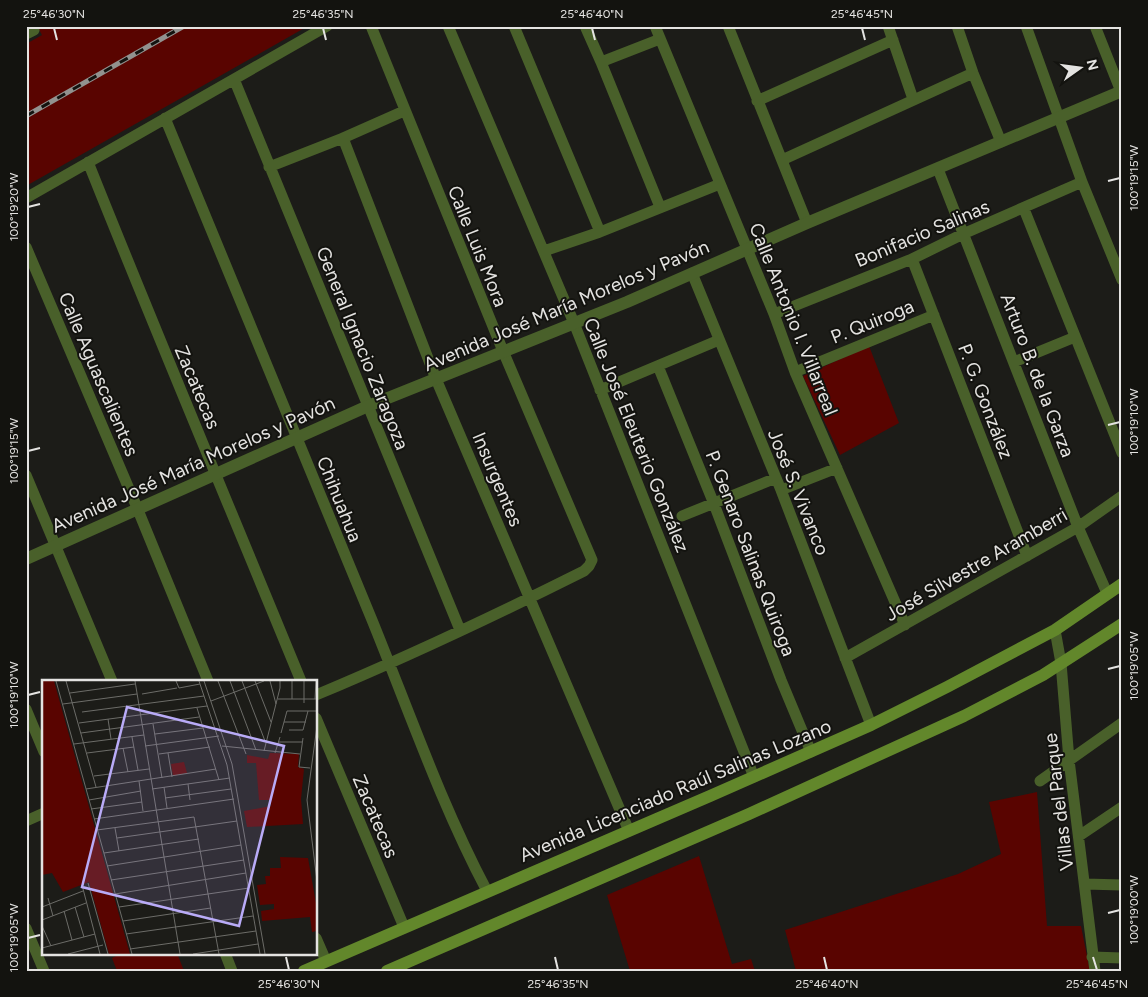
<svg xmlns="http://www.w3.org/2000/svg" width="1148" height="997" viewBox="0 0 1148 997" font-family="Figtree,sans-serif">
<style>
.green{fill:#590400}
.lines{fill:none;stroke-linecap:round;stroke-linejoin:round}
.minor{stroke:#49602a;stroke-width:11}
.tertiary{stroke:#49602a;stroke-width:12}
.secondary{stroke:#62872b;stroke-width:12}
.rail-casing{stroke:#92928f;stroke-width:5}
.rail{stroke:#13130f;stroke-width:3;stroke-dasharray:9;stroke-linecap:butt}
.ticks{fill:none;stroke:#e4e3e1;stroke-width:2}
.labels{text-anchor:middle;stroke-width:4;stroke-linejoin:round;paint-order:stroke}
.street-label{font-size:19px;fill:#e4e3e1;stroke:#13130f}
.inset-road{fill:none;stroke:#6c6c68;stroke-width:1}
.view{fill:#b9abf7;fill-opacity:0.15;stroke:#b9abf7;stroke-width:2.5}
.inset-edge{fill:none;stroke:#e4e3e1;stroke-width:2.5}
.neatline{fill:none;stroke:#e4e3e1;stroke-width:2}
.ticks-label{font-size:12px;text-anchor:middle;fill:#e4e3e1}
</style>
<rect width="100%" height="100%" fill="#1c1c18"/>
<path class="green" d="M37 26H308L26 186V44L42 35Z
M869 346 899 423 840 455 803 376Z
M1037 792 1047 926H1081L1090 971H796L785 930 958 874 1001 854 989 802Z
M699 856 732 964 751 959 755 971H630L607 895Z
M122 953H177L184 971H117L112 958Z"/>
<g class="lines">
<path class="minor" d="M448 26 574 323 754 777
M514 26 600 232
M585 26 601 62 660 207
M655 26 774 314 795 372 905 625
M728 26 807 223
M888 26 913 99
M957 26 973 73 1001 142
M1026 26 1082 182 1122 280
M1095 26 1122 94
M26 34 34 30
M601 62 660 39
M234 79 460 630
M757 101 893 40
M165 118C234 285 303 453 372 620 409 711 441 804 487 891
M343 138 436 379 629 831
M782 160 973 73
M88 162C157 335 230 508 301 681
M269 167 343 138 404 111
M938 169 1078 527 1107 593
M26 198 327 26
M1024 209 1122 453
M26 247 138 510 208 681
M544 251 600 232 720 184
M912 259 1027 556
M692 273 781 490 871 725
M774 314 912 259 963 234 1082 182
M1014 362 1075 337
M658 366 714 504 781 680 811 752
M795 372 934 315
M600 390 719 340
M26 475 112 681
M781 490 837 468
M682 516 776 478
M1055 630 1061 663 1069 760 1095 971
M845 658 1078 527 1122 496
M316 695C407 657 496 615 584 571L589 566 592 560 503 351 371 26
M26 709 44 752
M316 718 404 927
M1040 781 1122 723
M26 821 44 813
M1079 836 1122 807
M1085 884 1122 885
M26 928 44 971
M316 938 326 961
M225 953 232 971
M1092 957 1122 958"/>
<path class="tertiary" d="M26 559 368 406 627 302 807 223 1122 91"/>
<path class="secondary" d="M304 971 710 796 871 725 947 687 1055 630 1122 584
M387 971 749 814 964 716 1043 675 1122 624"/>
<g class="rail-casing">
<path id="rail" d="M26 116 184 26"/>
</g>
<use href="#rail" class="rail"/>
</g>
<path class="ticks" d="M54 28 57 40M323 28 326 40M592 28 595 40M862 28 865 40M1108 181 1120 178M28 207 40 204M1108 425 1120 422M28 451 40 448M1108 669 1120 666M28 695 40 692M1108 913 1120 910M28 938 40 935M286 957 289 970M555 957 558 970M824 957 827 970M1093 957 1097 970"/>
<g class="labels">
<g class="street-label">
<text transform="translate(922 233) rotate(-23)" y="7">Bonifacio Salinas</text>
<text transform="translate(478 246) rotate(68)" y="7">Calle Luis Mora</text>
<text transform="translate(566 305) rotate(-23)" y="7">Avenida José María Morelos y Pavón</text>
<text transform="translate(794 319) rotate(68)" y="7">Calle Antonio I. Villarreal</text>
<text transform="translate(872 321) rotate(-22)" y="7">P. Quiroga</text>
<text transform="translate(363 348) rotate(68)" y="7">General Ignacio Zaragoza</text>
<text transform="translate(99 374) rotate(67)" y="7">Calle Aguascalientes</text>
<text transform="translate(1038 375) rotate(69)" y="7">Arturo B. de la Garza</text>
<text transform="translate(198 387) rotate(67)" y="7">Zacatecas</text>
<text transform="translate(986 401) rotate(69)" y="7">P. G. González</text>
<text transform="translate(637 435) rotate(68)" y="7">Calle José Eleuterio González</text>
<text transform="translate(193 464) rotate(-24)" y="7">Avenida José María Morelos y Pavón</text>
<text transform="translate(498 479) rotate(67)" y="7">Insurgentes</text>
<text transform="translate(799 492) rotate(68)" y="7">José S. Vivanco</text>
<text transform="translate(340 499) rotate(68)" y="7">Chihuahua</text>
<text transform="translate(751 553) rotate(69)" y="7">P. Genaro Salinas Quiroga</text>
<text transform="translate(976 564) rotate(-30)" y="7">José Silvestre Aramberri</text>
<text transform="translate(675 790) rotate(-23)" y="7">Avenida Licenciado Raúl Salinas Lozano</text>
<text transform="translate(1058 802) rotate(-97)" y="7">Villas del Parque</text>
<text transform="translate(376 816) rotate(67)" y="7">Zacatecas</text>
</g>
</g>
<g transform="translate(42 680)">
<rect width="275" height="275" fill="#1c1c18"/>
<path d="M0 1H12L88 274H67L47 202 21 212 10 193 0 195ZM228 73 257 74 256 87 262 89 259 119 261 144 205 147 202 131 229 126 228 120H217L214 83H205V75L226 79ZM142 82 145 93 131 96 129 84ZM238 177 266 178 275 229V251L270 252 268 237 220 241 219 231 232 229V224L218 225 215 205 224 204 223 196H228V188H239Z" fill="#590400"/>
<path class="inset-road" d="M14 1 90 274M24 1 54 107M93 1 138 274M134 1 137 8 158 4M157 1 185 85 218 274M162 1 190 84 223 274M176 1 204 74M188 1 214 70M200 1 223 61M213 1 229 42M228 1 234 24M262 1V23M28 13 93 4M100 14 135 8M236 19H275M250 19V1M273 19 274 1M169 21 222 1M21 24 95 14M155 28 177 100M40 32 162 16M66 39 69 59M242 42H264M37 43 165 26M111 44 120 98M275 46 265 120 275 201M247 50H261L266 31M39 53 157 37M239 53 245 31H275M113 54 161 48M90 57 96 90M261 58 257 87 268 88M236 62H260M32 64 102 55M103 66 177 56M180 66 258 74M81 68 86 92M222 71 238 8V1M45 73 92 67M126 73 130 97M233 73 238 57M117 74 168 67M52 96 107 89M97 101 101 131M146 104 148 120M122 107 125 128M44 109 174 89M110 109 188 98M123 118 189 109M47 120 99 111M49 129 100 122M52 139 192 119M73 148 77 171M55 150 152 137 177 274M75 158 195 141M62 173 157 159M65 186 199 165M69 200 202 180M46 203 66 274M40 205 58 274M73 214 204 193M6 218 11 236M0 227 41 211M33 227 42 257M77 227 207 208M22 231 30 260M0 240 44 223M81 241 169 228M0 246 9 266M84 254 211 236M0 268 53 254M88 269 214 251M26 274 61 265M151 274 216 264"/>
<path class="view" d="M85 27 242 66 197 246 40 207Z"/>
<rect width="275" height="275" class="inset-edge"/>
</g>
<rect width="1148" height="997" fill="none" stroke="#13130f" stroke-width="55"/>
<g transform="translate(1080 68) rotate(76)" stroke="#13130f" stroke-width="4" paint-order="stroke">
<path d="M0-4L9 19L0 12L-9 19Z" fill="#e4e3e1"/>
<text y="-8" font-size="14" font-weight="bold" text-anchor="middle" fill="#e4e3e1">N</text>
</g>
<rect x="28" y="28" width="1092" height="942" class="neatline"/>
<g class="ticks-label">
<text x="54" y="18">25°46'30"N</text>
<text x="323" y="18">25°46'35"N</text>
<text x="592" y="18">25°46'40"N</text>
<text x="862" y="18">25°46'45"N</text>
<text transform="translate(1134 178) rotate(-90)" y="4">100°19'15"W</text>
<text transform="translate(14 207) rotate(-90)" y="4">100°19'20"W</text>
<text transform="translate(1134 422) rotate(-90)" y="4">100°19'10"W</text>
<text transform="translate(14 451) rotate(-90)" y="4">100°19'15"W</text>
<text transform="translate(1134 666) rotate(-90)" y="4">100°19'05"W</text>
<text transform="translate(14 695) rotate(-90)" y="4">100°19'10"W</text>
<text transform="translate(1134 910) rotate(-90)" y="4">100°19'00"W</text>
<text transform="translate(14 938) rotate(-90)" y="4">100°19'05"W</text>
<text x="289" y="988">25°46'30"N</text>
<text x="558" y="988">25°46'35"N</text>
<text x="827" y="988">25°46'40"N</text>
<text x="1097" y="988">25°46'45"N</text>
</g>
</svg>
